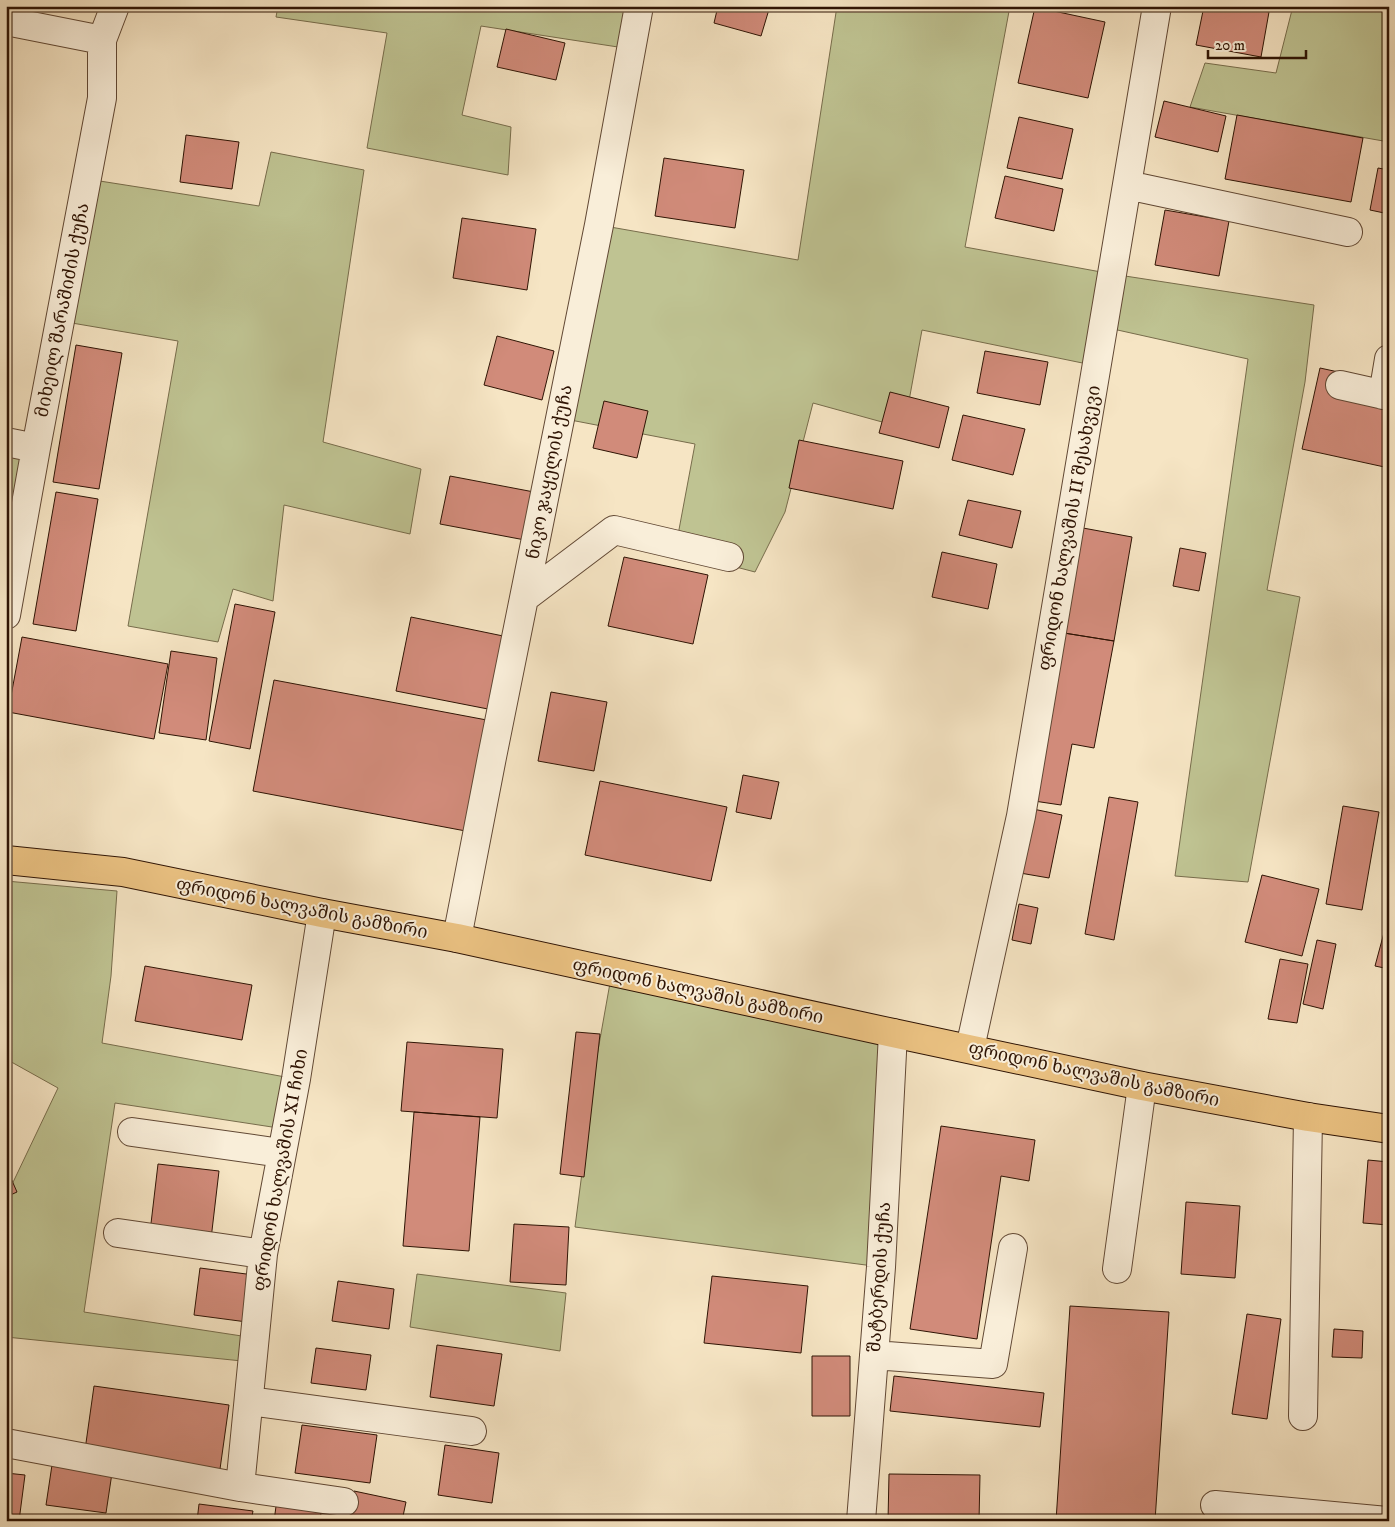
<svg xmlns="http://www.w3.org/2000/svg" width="1395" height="1527" viewBox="0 0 1395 1527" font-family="'IM FELL DW Pica','Noto Serif Georgian',serif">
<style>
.green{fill:#bfc392;stroke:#776c4b}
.building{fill:#d18b7a;stroke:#2f1404}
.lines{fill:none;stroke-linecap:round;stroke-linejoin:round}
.minor-casing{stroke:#614834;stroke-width:30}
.highway-casing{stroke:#2f1404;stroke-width:30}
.minor{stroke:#f9eed9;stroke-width:28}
.highway{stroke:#ebc282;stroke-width:28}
.labels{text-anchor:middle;stroke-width:4;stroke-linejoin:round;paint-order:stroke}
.street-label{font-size:18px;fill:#2f1404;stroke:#f9eed9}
</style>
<rect width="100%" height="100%" fill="#f6e5c4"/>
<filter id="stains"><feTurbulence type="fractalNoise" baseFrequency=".004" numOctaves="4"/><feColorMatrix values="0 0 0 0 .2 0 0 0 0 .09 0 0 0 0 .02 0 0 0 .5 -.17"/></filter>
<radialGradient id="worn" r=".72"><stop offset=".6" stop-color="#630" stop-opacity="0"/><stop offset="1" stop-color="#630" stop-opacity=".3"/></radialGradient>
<path class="green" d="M278 6H639L631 49 481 26 462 115 511 127 508 175 367 148 387 33 276 17Z
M837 6H1010L965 247 1112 274 1314 305 1305 382 1267 590 1300 597 1248 882 1175 876 1248 359 1104 327 1097 366 922 330 904 428 813 403 785 512 755 572 675 551 695 444 560 418 599 225 798 260Z
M1293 6H1389V142L1190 107 1205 63 1276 73Z
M271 152 364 170 323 442 421 469 410 534 284 505 273 601 233 589 218 642 128 626 178 341 60 321 87 179 259 206Z
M6 442 36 448 6 610Z
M6 881 117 891 111 976 102 1043 296 1079 285 1129 115 1103 84 1312 255 1338 252 1362 6 1337V1197L58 1088 6 1059Z
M610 983 882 1044 881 1267 575 1227 597 1056Z
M417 1274 566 1293 560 1351 410 1327Z"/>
<path class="building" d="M718 6H770L761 36 714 23Z
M1204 6H1235L1269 12 1261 57 1196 45Z
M1035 7 1105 22 1088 98 1018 83Z
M506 29 565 43 556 80 497 67Z
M1164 101 1226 116 1218 152 1155 137Z
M1237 115 1363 138 1351 202 1225 179Z
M1019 117 1073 129 1062 179 1007 168Z
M186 135 239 142 232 189 180 182Z
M664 158 744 170 735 228 655 216Z
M1378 168 1389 170V214L1370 210Z
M1005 176 1063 189 1054 231 995 218Z
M1165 210 1229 221 1219 276 1155 265Z
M462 218 536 229 527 290 453 278Z
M497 336 554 351 542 400 484 385Z
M76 345 122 353 99 489 53 482Z
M985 351 1048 362 1040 405 977 393Z
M1320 368 1389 383V468L1302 449Z
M890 392 949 407 939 448 879 433Z
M604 401 648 411 637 458 593 448Z
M963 415 1025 429 1013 475 952 460Z
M799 440 903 461 893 509 789 488Z
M450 476 534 492 525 540 440 524Z
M56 492 98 499 76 631 33 624Z
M968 500 1021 511 1012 548 959 535Z
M1083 528 1132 537 1114 641 1064 633Z
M1180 548 1206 553 1199 591 1173 586Z
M942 552 997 564 988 609 932 597Z
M624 557 708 575 693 644 608 626Z
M235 604 275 612 250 749 209 741Z
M411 617 508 637 493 710 396 691Z
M1064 633 1114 641 1094 748 1072 744 1061 805 1034 801Z
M22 637 168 664 154 739 8 712Z
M171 651 217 658 206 740 159 733Z
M274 680 492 721 471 832 253 791Z
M551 692 607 702 594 771 538 761Z
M743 775 779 782 771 819 736 812Z
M600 781 727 807 711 881 585 855Z
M1109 797 1138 802 1114 940 1085 934Z
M1343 806 1379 812 1362 910 1326 904Z
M1033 809 1062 815 1049 878 1020 873Z
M1262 875 1319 889 1302 956 1245 942Z
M1019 904 1038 908 1031 944 1012 940Z
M1389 914V969L1375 966Z
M1317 940 1336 944 1323 1009 1303 1004Z
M1280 959 1308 964 1297 1023 1268 1019Z
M145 966 252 985 242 1040 135 1021Z
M576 1032 600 1034 584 1177 560 1174Z
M407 1042 503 1049 497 1118 401 1111Z
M414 1112 480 1117 469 1251 403 1246Z
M941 1126 1035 1140 1029 1181 1001 1176 977 1339 910 1329Z
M1368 1160 1389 1162V1225L1363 1223Z
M158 1164 219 1171 211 1239 150 1232Z
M6 1167 17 1192 6 1197Z
M1186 1202 1240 1206 1235 1278 1181 1274Z
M514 1224 569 1227 566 1285 510 1282Z
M200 1268 254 1275 247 1322 194 1315Z
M712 1276 808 1286 801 1353 704 1343Z
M338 1281 394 1289 389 1329 332 1321Z
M1070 1306 1169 1312 1155 1521H1056Z
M1247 1314 1281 1319 1267 1419 1232 1414Z
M1334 1329 1363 1331 1362 1358 1332 1357Z
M437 1345 502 1354 494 1406 430 1397Z
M316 1348 371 1355 366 1390 311 1383Z
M812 1356H850V1416H812Z
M894 1376 1044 1393 1040 1427 890 1411Z
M94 1386 229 1405 220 1469 85 1450Z
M302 1425 377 1435 370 1483 295 1473Z
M445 1445 499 1453 492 1503 438 1495Z
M52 1465 112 1473 106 1513 46 1505Z
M6 1473 25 1475 19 1521H6Z
M889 1474 980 1475 979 1521H888Z
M354 1491 406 1502 402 1521H347Z
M277 1499 322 1505 320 1521H274Z
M199 1504 253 1511 251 1521H197Z"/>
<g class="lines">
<g class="minor-casing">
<path id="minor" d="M6 21 102 40
M1127 185 1348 232
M1340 385 1389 396
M1383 395 1389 359
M6 442 36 448
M524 598 614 530 729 557
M6 615 36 448 102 98V40L115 6
M457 938 492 757 599 225 639 6
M970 1048 1021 816 1157 6
M132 1132 281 1153
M118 1233 263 1254
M1117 1269 1142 1086
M874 1355 993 1364 1013 1248
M249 1401 472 1431
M1303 1416 1308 1117
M6 1443 240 1487 344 1502
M240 1487 263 1254 296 1079 322 913
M1215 1505 1387 1521
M861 1521 881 1267 893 1033"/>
</g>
<g class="highway-casing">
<path id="highway" d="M6 860 123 872 322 913 457 938 893 1033 1142 1086 1308 1117 1389 1129"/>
</g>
<use href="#minor" class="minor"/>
<use href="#highway" class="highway"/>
</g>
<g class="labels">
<g class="street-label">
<text transform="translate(62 310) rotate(-79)" y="6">მიხეილ შარაშიძის ქუჩა</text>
<text transform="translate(549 472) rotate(-79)" y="6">ნიკო ჯაყელის ქუჩა</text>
<text transform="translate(1069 528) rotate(-80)" y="6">ფრიდონ ხალვაშის II შესახვევი</text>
<text transform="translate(302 908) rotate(11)" y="6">ფრიდონ ხალვაშის გამზირი</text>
<text transform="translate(698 991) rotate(12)" y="6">ფრიდონ ხალვაშის გამზირი</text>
<text transform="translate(1094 1074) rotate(12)" y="6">ფრიდონ ხალვაშის გამზირი</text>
<text transform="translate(280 1170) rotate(-80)" y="6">ფრიდონ ხალვაშის XI ჩიხი</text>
<text transform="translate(879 1277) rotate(-86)" y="6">შატბერდის ქუჩა</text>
</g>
</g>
<rect width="1395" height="1527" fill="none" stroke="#f6e5c4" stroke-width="25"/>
<rect x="8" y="8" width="1380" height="1512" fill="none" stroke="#2f1404" stroke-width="2.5"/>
<rect x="12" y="12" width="1370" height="1502" fill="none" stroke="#2f1404"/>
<path d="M1208 50v8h98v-8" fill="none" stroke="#2f1404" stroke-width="2.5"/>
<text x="1215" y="50" font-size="15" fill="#2f1404" stroke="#f9eed9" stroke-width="4" paint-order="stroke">20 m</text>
<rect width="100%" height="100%" filter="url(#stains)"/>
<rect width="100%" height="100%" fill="url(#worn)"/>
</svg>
